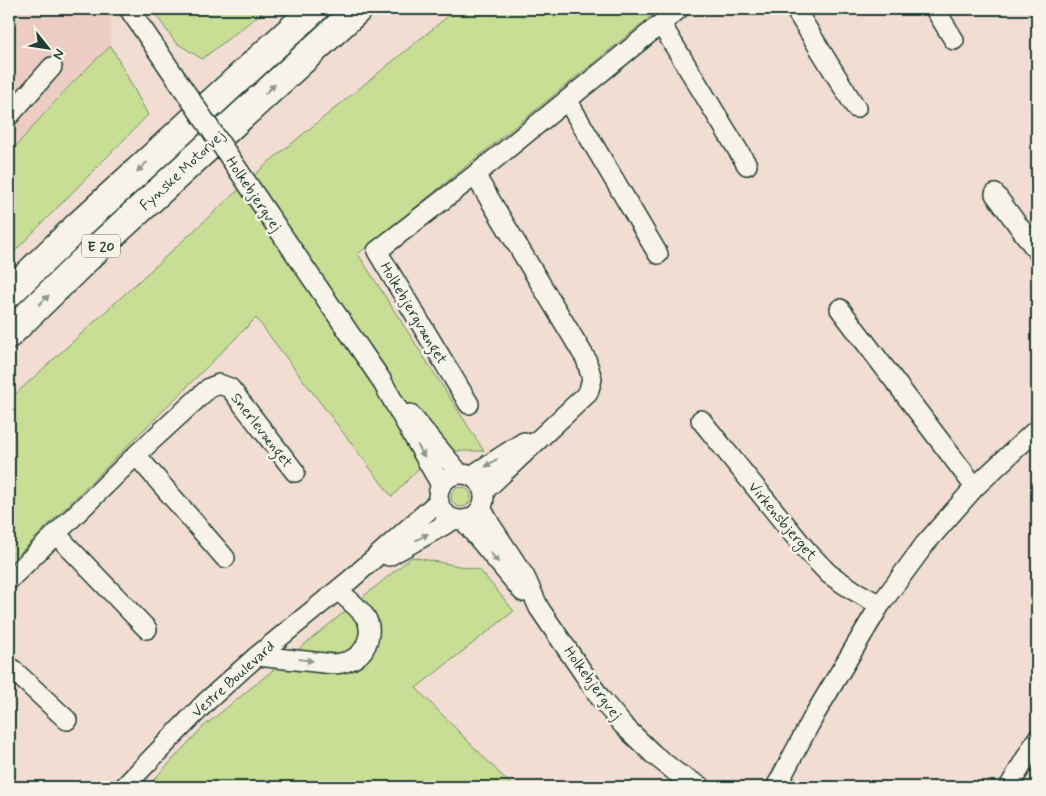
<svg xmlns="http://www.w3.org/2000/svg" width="1046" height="796" viewBox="0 0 1046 796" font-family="Mynerve,sans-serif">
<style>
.built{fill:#edcdc3}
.green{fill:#c7de94;stroke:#738e64}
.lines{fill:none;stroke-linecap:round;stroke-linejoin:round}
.minor-casing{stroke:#1f3d34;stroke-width:22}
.highway-casing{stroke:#1f3d34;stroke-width:31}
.minor{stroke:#f7f3e8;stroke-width:19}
.highway{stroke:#f7f3e8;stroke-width:28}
.minor-bridge-casing{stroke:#1f3d34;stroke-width:22;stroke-linecap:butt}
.minor-bridge{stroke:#f7f3e8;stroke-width:19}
.oneway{fill:#8b988e}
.labels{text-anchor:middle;stroke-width:5;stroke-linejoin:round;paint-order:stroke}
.shield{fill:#f7f3e8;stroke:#60746a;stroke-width:1}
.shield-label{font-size:14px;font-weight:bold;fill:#1f3d34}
.street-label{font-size:15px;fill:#1f3d34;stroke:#f7f3e8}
</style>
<rect width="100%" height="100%" fill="#f1ddd2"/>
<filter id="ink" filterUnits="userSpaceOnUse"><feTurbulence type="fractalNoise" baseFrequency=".02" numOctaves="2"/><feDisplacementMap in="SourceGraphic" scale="10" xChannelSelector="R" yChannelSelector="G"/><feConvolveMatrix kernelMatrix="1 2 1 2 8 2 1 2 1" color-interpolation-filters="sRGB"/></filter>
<g filter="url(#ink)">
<path class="built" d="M9 9H114L111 12V46L87 67 60 94 9 154Z"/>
<path class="green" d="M152 9H267L202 59 175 42Z
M457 9H660L358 254 484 451H452L418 469 392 497 256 318 9 564V400L270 161Z
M111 46 148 115 9 257V154C42 116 73 79 111 46Z
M451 497a10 10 0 1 1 20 0a10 10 0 1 1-20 0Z
M412 557 480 570 514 611 416 688 513 787H147L203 727Z"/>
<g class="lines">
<g class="minor-casing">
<path id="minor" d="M129 9 157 50
M795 9 856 108
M935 9 954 40
M661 24 747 165
M567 100 658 254
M9 116 52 67
M475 175 586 359 592 379 588 393 484 491
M995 194 1037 251
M268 214 380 378 441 485
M840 309 975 487
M469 404 377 251 475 175 679 9
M410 414 460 474
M701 420 806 550 829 574 853 590 880 605
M136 455 225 558
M438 497a23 23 0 1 1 46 0a23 23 0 1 1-46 0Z
M471 476 524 442
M481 508 490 524 525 577 539 608 601 699 623 725 653 754 677 773 701 787
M463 520 523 592
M56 534 147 629
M389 556 455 519
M9 580 136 455 209 388 219 384 230 388 295 472
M257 656 334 664C342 663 350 662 356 657 368 649 373 630 366 618 359 607 347 599 338 590
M9 666 67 720
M124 787 206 702 257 656 350 580 439 501
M776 787 815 714 880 605 925 544 975 487 1037 429
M1009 787 1037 739"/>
</g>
<g class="highway-casing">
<path id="highway" d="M9 293 77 227 314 9
M9 334 90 255 358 9"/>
</g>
<use href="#minor" class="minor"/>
<use href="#highway" class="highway"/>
<g class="minor-bridge-casing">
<path id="minor-bridge" d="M157 50 268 214"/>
</g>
<use href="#minor-bridge" class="minor-bridge"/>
</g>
<defs><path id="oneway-solid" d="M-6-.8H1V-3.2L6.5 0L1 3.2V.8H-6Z" transform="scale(1.25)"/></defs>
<g class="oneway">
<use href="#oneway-solid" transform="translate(270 89) rotate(-43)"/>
<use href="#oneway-solid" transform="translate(142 167) rotate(137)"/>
<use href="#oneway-solid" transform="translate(44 300) rotate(-44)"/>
<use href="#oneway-solid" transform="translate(421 451) rotate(60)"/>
<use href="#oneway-solid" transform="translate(491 463) rotate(147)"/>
<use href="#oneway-solid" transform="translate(422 537) rotate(-29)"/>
<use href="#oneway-solid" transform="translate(494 557) rotate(51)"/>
<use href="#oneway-solid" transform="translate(306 660) rotate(8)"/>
</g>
</g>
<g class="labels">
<rect class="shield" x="82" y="234.5" width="38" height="23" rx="4"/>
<g class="shield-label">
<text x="101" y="251">E 20</text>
</g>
<g class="street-label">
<text transform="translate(182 170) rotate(-43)" y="5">Fynske Motorvej</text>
<text transform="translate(254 194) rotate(56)" y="5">Holkebjergvej</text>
<text transform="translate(414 313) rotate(59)" y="5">Holkebjergvænget</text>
<text transform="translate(262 430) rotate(52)" y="5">Snerlevænget</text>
<text transform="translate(783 521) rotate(50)" y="5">Virkensbjerget</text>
<text transform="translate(233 679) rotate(-42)" y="5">Vestre Boulevard</text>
<text transform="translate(593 683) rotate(54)" y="5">Holkebjergvej</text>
</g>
</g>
<rect width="1046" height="796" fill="none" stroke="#f7f3e8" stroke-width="30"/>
<rect x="15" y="15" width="1016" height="766" fill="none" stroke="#1f3d34" stroke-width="2" filter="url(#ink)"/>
<g transform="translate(48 48) rotate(120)" stroke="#f7f3e8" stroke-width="4" paint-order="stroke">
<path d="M0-4L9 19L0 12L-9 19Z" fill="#1f3d34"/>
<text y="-8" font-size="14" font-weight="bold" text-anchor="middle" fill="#1f3d34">N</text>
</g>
</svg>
